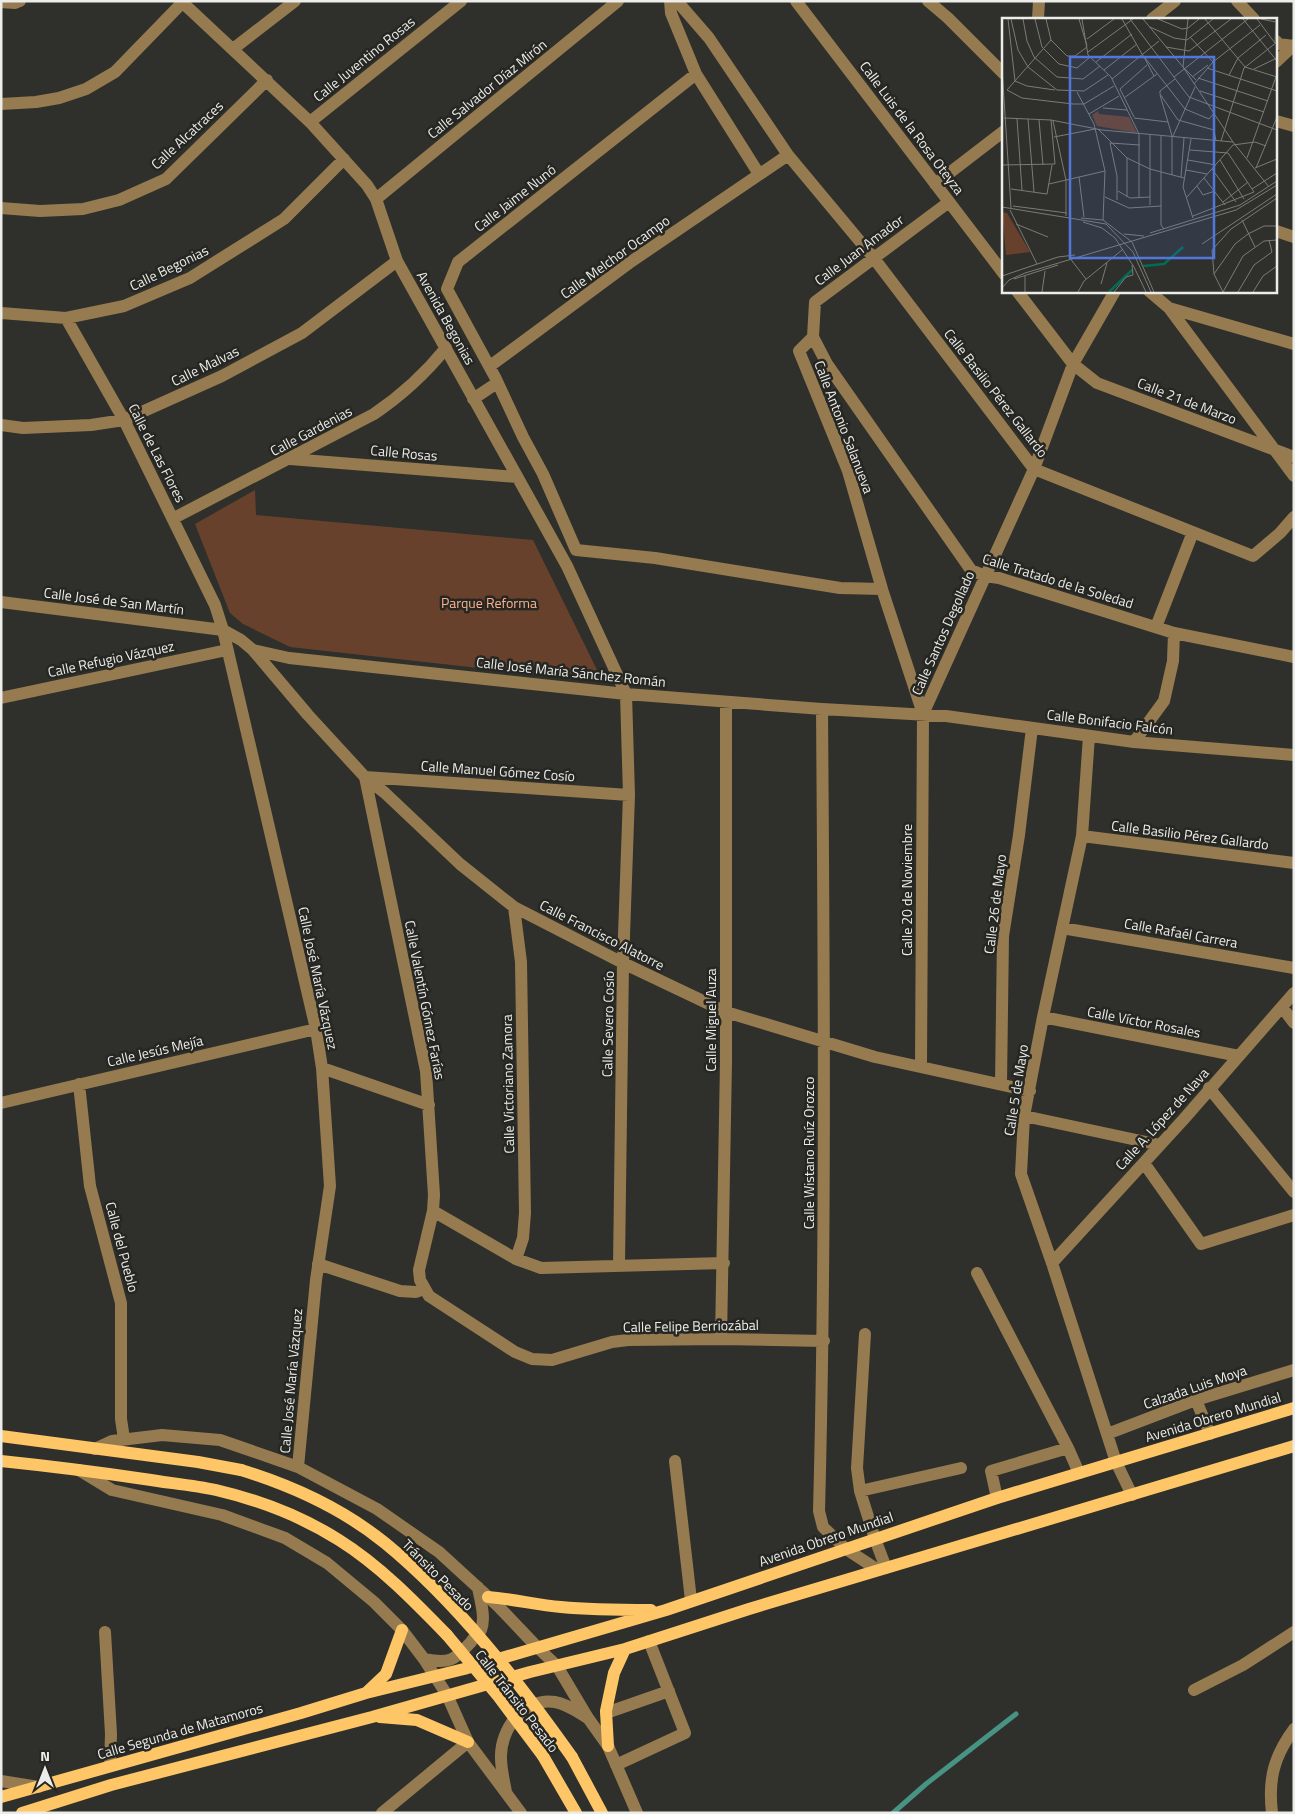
<svg xmlns="http://www.w3.org/2000/svg" width="1295" height="1814" viewBox="0 0 1295 1814" font-family="'Titillium Web',sans-serif">
<style>
.green{fill:#68412d}
.lines{fill:none;stroke-linecap:round;stroke-linejoin:round}
.stream{stroke:#479384;stroke-width:5}
.minor{stroke:#967b50;stroke-width:12}
.major{stroke:#fec667;stroke-width:12}
.major-bridge{stroke:#fec667;stroke-width:12}
.labels{text-anchor:middle;stroke-width:5;stroke-linejoin:round;paint-order:stroke}
.street-label{font-size:14px;fill:#ecece9;stroke:#262622}
.park-label{font-size:14px;fill:#fab28e;stroke:#262622}
.inset-river{fill:none;stroke:#006d58;stroke-width:2.5}
.inset-road{fill:none;stroke:#7b7b77;stroke-width:1}
.view{fill:#5176dc;fill-opacity:0.15;stroke:#5176dc;stroke-width:2.5}
.inset-edge{fill:none;stroke:#ecece9;stroke-width:2.5}
</style>
<rect width="100%" height="100%" fill="#2f302b"/>
<path class="green" d="M255 490 256 515 533 540 603 682 290 647 243 624 230 613 195 524Z"/>
<g class="lines">
<path class="stream" d="M893 1813 926 1784 1016 1714"/>
<path class="minor" d="M181 1 310 122 367 185 376 199 397 261 567 566 626 694 629 795 623 963 619 1265
M670 1 671 13 696 74 759 174
M677 1 709 38 788 155 873 257 1034 469 1253 556 1280 533 1294 517
M796 1 1004 274
M928 1 948 18 1004 74
M1237 1 1254 19
M1 2 15 3 20 1
M1038 19 1039 1
M1152 19 1175 1
M1276 41 1279 44 1293 46
M233 49 295 1
M1276 62 1294 45
M1 104 36 102 59 98 86 89 115 72 182 3
M1276 121 1294 126
M310 122 461 1
M935 184 1004 131
M376 199 618 1
M1 208 40 211 83 209 119 200 166 179 267 80
M1276 231 1294 237
M1017 291 1073 364 1097 383 1294 457
M1149 291 1169 308 1294 476
M1169 308 1294 344
M1 313 66 318 124 306 190 278 284 219 344 159
M66 318 124 420 215 605 223 630 316 1029 322 1068 330 1186 316 1280 298 1467
M813 337 827 364 971 570 985 576 999 578 1174 633 1294 657
M813 337 799 351 848 471 882 589
M813 337 815 302 949 202
M490 366 632 261 788 155
M473 399 497 383
M1 425 23 428 91 425 124 420 222 376 302 333 397 261
M290 459 517 477
M174 518 374 414C402 395 425 374 446 348
M576 550 655 558 840 588 882 589 923 714 921 1066
M576 550 543 474 523 437 495 377 447 289 458 262 696 74
M1 602 223 630 241 640 253 650 289 658 626 694 822 709 946 716 1134 742 1294 755
M1156 627 1193 532
M253 650 308 715 365 777 385 793 460 864 514 907 623 963 726 1012 875 1057 1030 1091
M1 698 227 650
M822 709C824 976 826 1244 819 1511L823 1527 846 1549 878 1570
M923 714 1034 469 1073 364 1115 291
M1089 736 1082 836 1043 1017 1024 1116 1021 1174 1052 1263 1116 1462 1132 1495
M1134 742 1164 701 1173 661 1174 633
M629 795 365 777 426 1071 434 1195 433 1211 419 1270 420 1280 429 1296 515 1352 532 1359 552 1360 612 1342 628 1340 721 1339 824 1341
M1082 836 1294 863
M514 907 521 962 525 1213 523 1238 516 1259
M1062 928 1294 968
M1282 1007 1294 1023
M1043 1017 1239 1056
M322 1068 429 1105
M79 1084 90 1186 121 1303V1419L124 1439
M1001 1084 1003 936 1019 835 1032 728
M1209 1088 1294 1192
M1 1103 316 1029
M1024 1116 1160 1145
M1144 1163 1201 1244 1294 1215
M433 1211 516 1259 541 1268 724 1263
M1052 1263 1183 1120 1294 993
M318 1264 400 1291 416 1292 424 1289
M977 1273 1068 1448
M865 1334 857 1468 860 1491 875 1539 886 1568
M721 1339 726 1062V702
M1196 1400 1210 1434
M1107 1434 1196 1400 1294 1370
M95 1449 112 1441 162 1435 220 1440 298 1467 377 1509 439 1552 498 1606 537 1647 557 1666 588 1718 608 1746 637 1813
M675 1461 691 1600
M79 1470 112 1490 222 1515 285 1538 327 1563 374 1602 402 1630 424 1659 447 1695 468 1742 521 1813
M860 1491 961 1468
M997 1498 991 1471 1068 1448 1079 1473
M105 1632 111 1734 110 1766
M424 1659C449 1664 454 1661 471 1642 473 1638 479 1634 481 1630 486 1617 480 1600 478 1587
M1194 1690 1243 1665 1294 1632
M606 1713 669 1691
M616 1765 685 1733 649 1641
M1 1781 39 1787
M506 1792C504 1781 501 1769 501 1758 500 1729 524 1697 555 1702 567 1704 576 1711 586 1717
M382 1813 468 1742
M1272 1813C1268 1779 1274 1756 1294 1729"/>
<path class="major" d="M1 1436 198 1462 241 1470
M1 1461C49 1466 97 1472 144 1479 168 1483 193 1485 216 1490 259 1500 301 1516 339 1540 379 1565 414 1601 447 1635
M488 1597C513 1599 537 1605 561 1607 591 1610 621 1610 651 1610
M367 1692 386 1674 402 1630
M380 1717 417 1720 468 1742
M608 1746 606 1711 614 1673 625 1649
M543 1756 576 1813
M572 1757 602 1813
M1 1797 301 1713 366 1693 464 1669 666 1610 997 1498 1294 1408
M22 1813 111 1785 372 1717 530 1672 625 1649 749 1609 1294 1446"/>
<path class="major-bridge" d="M241 1470C293 1486 343 1509 385 1543 457 1602 518 1681 572 1757
M447 1635 498 1696 543 1756"/>
</g>
<g class="labels">
<g class="street-label">
<text transform="translate(364 59) rotate(-39)" y="5">Calle Juventino Rosas</text>
<text transform="translate(487 89) rotate(-39)" y="5">Calle Salvador Díaz Mirón</text>
<text transform="translate(912 128) rotate(53)" y="5">Calle Luis de la Rosa Oteyza</text>
<text transform="translate(187 135) rotate(-43)" y="5">Calle Alcatraces</text>
<text transform="translate(515 198) rotate(-38)" y="5">Calle Jaime Nunó</text>
<text transform="translate(859 250) rotate(-37)" y="5">Calle Juan Amador</text>
<text transform="translate(615 257) rotate(-36)" y="5">Calle Melchor Ocampo</text>
<text transform="translate(169 268) rotate(-26)" y="5">Calle Begonias</text>
<text transform="translate(446 318) rotate(61)" y="5">Avenida Begonias</text>
<text transform="translate(205 366) rotate(-26)" y="5">Calle Malvas</text>
<text transform="translate(996 393) rotate(52)" y="5">Calle Basilio Pérez Gallardo</text>
<text transform="translate(1187 401) rotate(21)" y="5">Calle 21 de Marzo</text>
<text transform="translate(844 427) rotate(69)" y="5">Calle Antonio Salanueva</text>
<text transform="translate(311 431) rotate(-28)" y="5">Calle Gardenias</text>
<text transform="translate(157 453) rotate(63)" y="5">Calle de Las Flores</text>
<text transform="translate(404 453) rotate(5)" y="5">Calle Rosas</text>
<text transform="translate(1058 581) rotate(17)" y="5">Calle Tratado de la Soledad</text>
<text transform="translate(114 601) rotate(7)" y="5">Calle José de San Martín</text>
<text transform="translate(943 633) rotate(-66)" y="5">Calle Santos Degollado</text>
<text transform="translate(111 659) rotate(-12)" y="5">Calle Refugio Vázquez</text>
<text transform="translate(571 672) rotate(6)" y="5">Calle José María Sánchez Román</text>
<text transform="translate(1110 722) rotate(7)" y="5">Calle Bonifacio Falcón</text>
<text transform="translate(498 771) rotate(4)" y="5">Calle Manuel Gómez Cosío</text>
<text transform="translate(1190 835) rotate(7)" y="5">Calle Basilio Pérez Gallardo</text>
<text transform="translate(907 890) rotate(-90)" y="5">Calle 20 de Noviembre</text>
<text transform="translate(995 904) rotate(-83)" y="5">Calle 26 de Mayo</text>
<text transform="translate(1181 933) rotate(10)" y="5">Calle Rafaél Carrera</text>
<text transform="translate(602 935) rotate(27)" y="5">Calle Francisco Alatorre</text>
<text transform="translate(318 978) rotate(78)" y="5">Calle José María Vázquez</text>
<text transform="translate(425 1000) rotate(79)" y="5">Calle Valentín Gómez Farías</text>
<text transform="translate(711 1020) rotate(-90)" y="5">Calle Miguel Auza</text>
<text transform="translate(1144 1022) rotate(11)" y="5">Calle Víctor Rosales</text>
<text transform="translate(608 1024) rotate(-89)" y="5">Calle Severo Cosío</text>
<text transform="translate(155 1051) rotate(-13)" y="5">Calle Jesús Mejía</text>
<text transform="translate(508 1084) rotate(-91)" y="5">Calle Victoriano Zamora</text>
<text transform="translate(1016 1090) rotate(-81)" y="5">Calle 5 de Mayo</text>
<text transform="translate(1162 1119) rotate(-48)" y="5">Calle A. López de Nava</text>
<text transform="translate(809 1153) rotate(-90)" y="5">Calle Wistano Ruíz Orozco</text>
<text transform="translate(122 1247) rotate(75)" y="5">Calle del Pueblo</text>
<text transform="translate(691 1326) rotate(-1)" y="5">Calle Felipe Berriozábal</text>
<text transform="translate(291 1381) rotate(-85)" y="5">Calle José María Vázquez</text>
<text transform="translate(1195 1387) rotate(-19)" y="5">Calzada Luis Moya</text>
<text transform="translate(1213 1417) rotate(-17)" y="5">Avenida Obrero Mundial</text>
<text transform="translate(826 1539) rotate(-19)" y="5">Avenida Obrero Mundial</text>
<text transform="translate(438 1575) rotate(45)" y="5">Tránsito Pesado</text>
<text transform="translate(517 1701) rotate(52)" y="5">Calle Tránsito Pesado</text>
<text transform="translate(180 1731) rotate(-16)" y="5">Calle Segunda de Matamoros</text>
</g>
<g class="park-label">
<text x="489" y="608">Parque Reforma</text>
</g>
</g>
<g transform="translate(1002 18)">
<rect width="275" height="275" fill="#2f302b"/>
<path d="M96 93 97 96 127 99 135 115 95 108 90 97ZM0 194 5 195 28 234 4 237Z" fill="#68412d"/>
<path class="inset-river" d="M141 248 162 246 181 229M107 274 130 252"/>
<path class="inset-road" d="M6 1 13 63 25 68 53 72M9 1 16 32 26 49 55 72 82 73 106 57M21 1 25 23 32 39 55 59 81 61 98 48M33 1 40 29 57 46 75 50 88 39M44 1 49 22 65 38H73L85 29M77 1 85 28M80 1 86 37 109 59 137 116V179M120 1 140 36 183 91 207 101 213 94M128 1 187 79 275 112M141 1 181 49 231 124 267 169M156 1 180 11 186 10 197 1M186 1 181 49 194 62M203 1 243 49 275 59M241 1 275 43M255 1 273 25M259 1 274 4M148 9 172 20 185 22 211 1M188 19 211 44M85 21 112 1M273 25 274 1M164 29 187 33 229 1M86 34 131 1M142 39 152 58M94 44 130 16M0 50 9 190M205 50 275 73M252 51 275 40M102 52 135 26M227 57 236 40 264 17M172 59 246 1M190 59 206 47M196 60 266 83M110 61 157 23M192 66 211 44 258 7M5 72 20 80 71 86H82L112 68M5 72 49 22M198 73 262 94M75 74 92 106 103 153 101 202M158 76 176 102 212 112 214 123M158 76V73L173 61M158 77 166 104M122 80 155 56M101 90 125 92M87 96 117 78M132 99 118 71 145 47M2 100 49 102 100 112 231 124M132 100 166 104 170 118V157M15 101 20 172M26 101 32 174M37 102 41 147M51 103 64 162V198M96 111 125 140 148 151 182 160M159 118V207L162 211M171 118 193 69M52 119 93 111M189 121 181 169 191 200M219 123 242 50 275 24M188 132 226 135 252 174 191 198M125 140V179M245 140 275 56M186 142 214 147M218 142 242 181M0 147 53 146 49 102M253 150 275 141M254 150 275 99M210 151 234 184M184 152 205 156M77 159 82 199M179 159 182 120M202 160 223 187M47 166 103 153M195 168 201 177 213 173M9 171 45 176 50 147M250 171 275 155M116 173 128 180 148 179M103 179 127 190 159 188M185 179 231 127 253 124 264 128M115 182V158L108 125 138 127M221 184 246 164M148 187V117M11 188 65 195M0 189 104 206 131 234 149 274M8 192 35 246M79 200 101 202 130 224 152 274M240 202 253 229M81 204 100 210 113 220 132 249 144 274M14 206 46 219M148 215 238 187 275 163M122 216 142 218M200 226 275 176M67 239 84 261M212 256 233 226 246 216 262 208H275M0 258 56 239 73 237M12 261 56 247M99 266 105 245M0 270 7 262 23 255 234 192 275 167M23 274V258M40 274 43 253M76 274 82 263 120 232M112 274 124 259 131 257 130 247M221 274 212 256 210 232 229 211 275 180M221 274 241 238 262 223 275 222M236 274 252 247 270 234 267 222M251 274 261 258 275 248"/>
<path class="view" d="M68 39H212V240H68Z"/>
<rect width="275" height="275" class="inset-edge"/>
</g>
<rect width="1295" height="1814" fill="none" stroke="#ecece9" stroke-width="5"/>
<g transform="translate(45 1769)" stroke="#262622" stroke-width="4" paint-order="stroke">
<path d="M0-4L9 19L0 12L-9 19Z" fill="#ecece9"/>
<text y="-8" font-size="14" font-weight="bold" text-anchor="middle" fill="#ecece9">N</text>
</g>
</svg>
